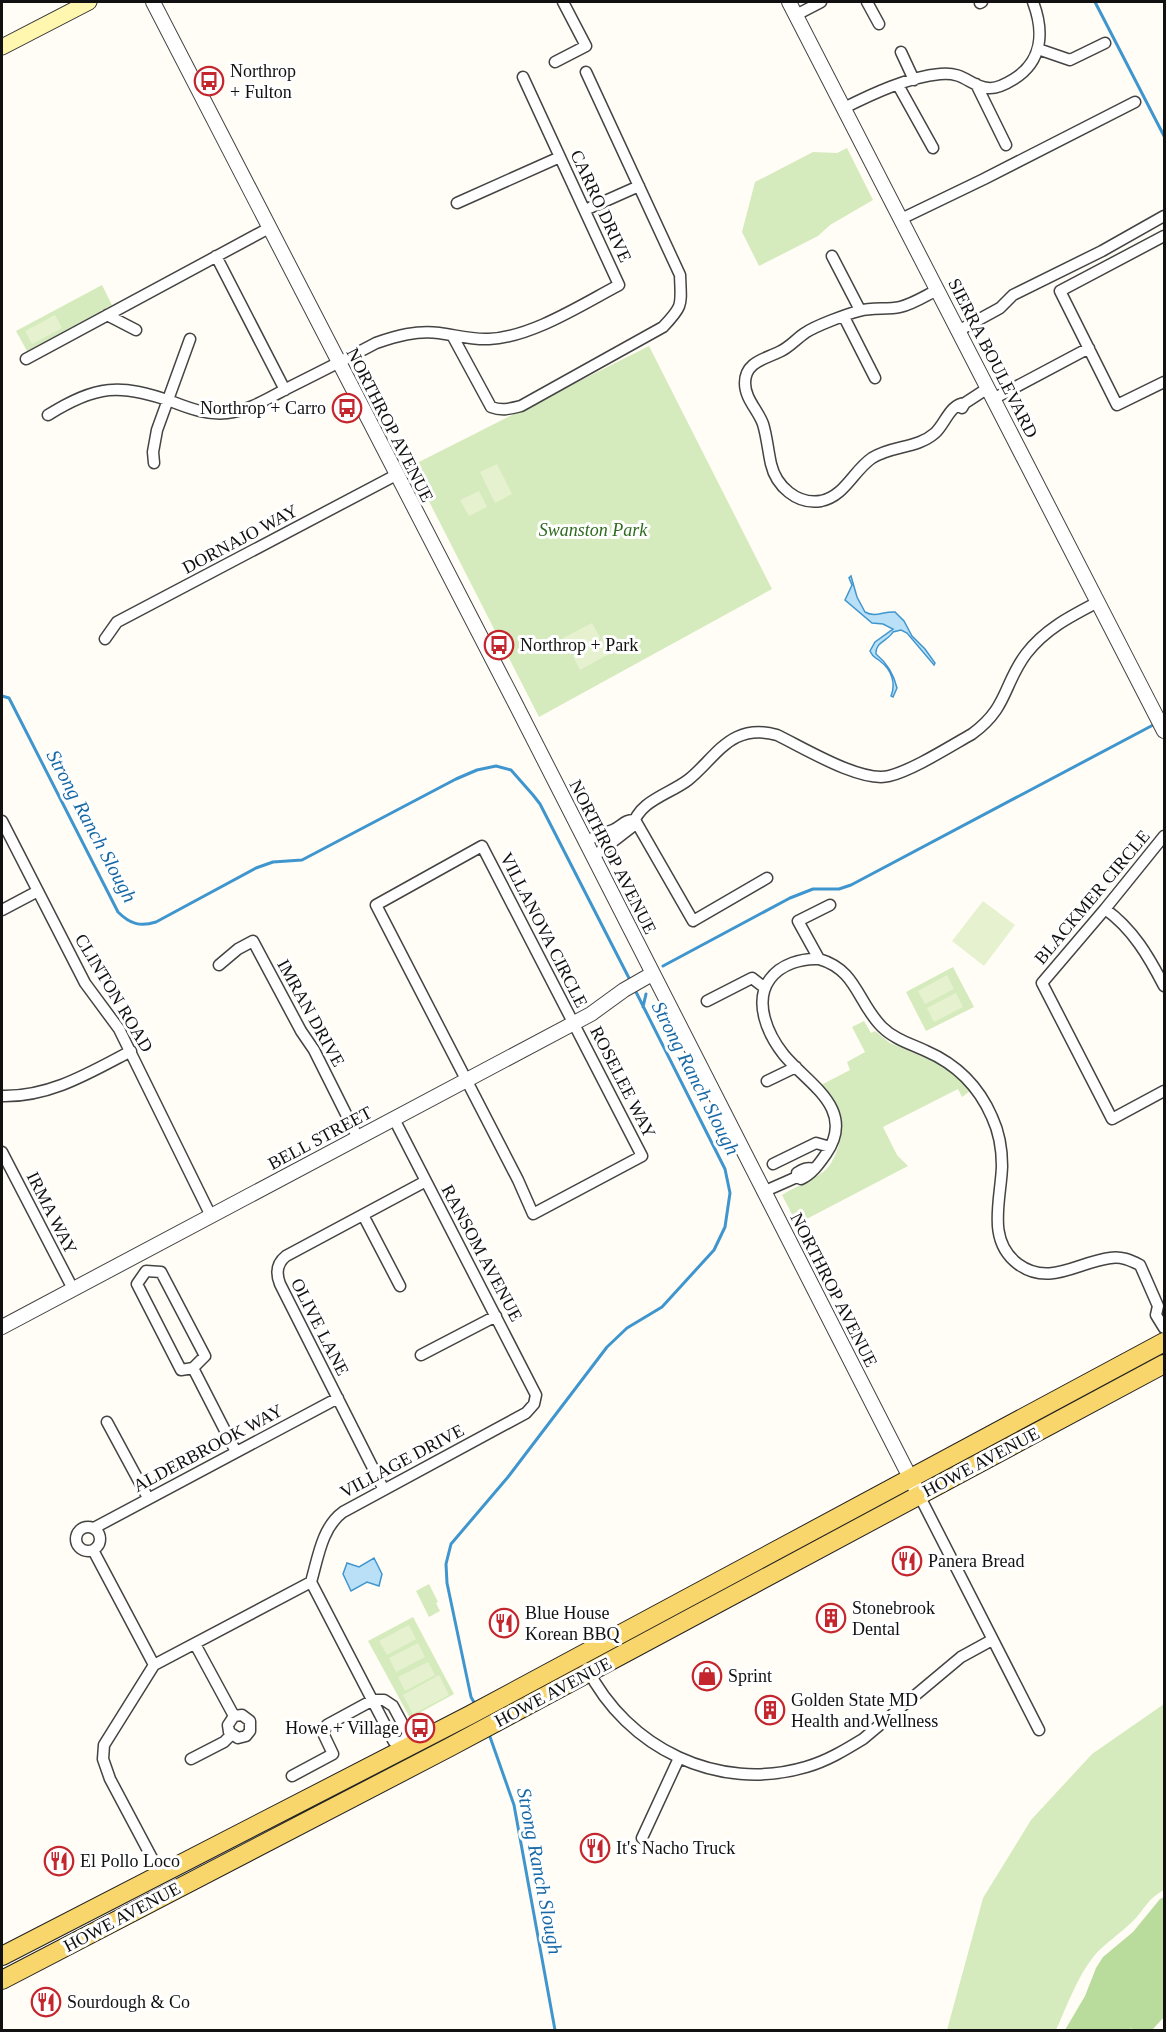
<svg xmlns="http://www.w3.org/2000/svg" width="1166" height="2032" viewBox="0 0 1166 2032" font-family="Georgia,serif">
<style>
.green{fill:#d5ebbd}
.forest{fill:#b9dc9c}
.pitch{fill:#e6f2cf}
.water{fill:#b9e0f7;stroke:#3f96cf;stroke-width:1.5}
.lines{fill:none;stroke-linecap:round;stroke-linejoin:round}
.stream{stroke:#3f96cf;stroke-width:3}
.minor-casing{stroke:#444;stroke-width:13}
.tertiary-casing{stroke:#444;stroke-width:16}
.secondary-casing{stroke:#333;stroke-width:17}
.primary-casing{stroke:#222;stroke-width:20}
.minor{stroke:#fff;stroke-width:10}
.tertiary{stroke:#fff;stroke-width:14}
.secondary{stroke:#fff6b0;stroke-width:15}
.primary{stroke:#f9d66b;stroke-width:18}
.labels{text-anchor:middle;stroke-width:6;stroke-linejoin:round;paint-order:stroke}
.poi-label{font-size:18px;fill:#111;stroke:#fff;text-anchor:start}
.street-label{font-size:18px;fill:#111;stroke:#fff}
.park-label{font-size:18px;font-style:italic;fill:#2f6b1f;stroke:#fff}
.water-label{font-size:20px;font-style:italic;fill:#1768a6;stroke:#fff}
</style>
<rect width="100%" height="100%" fill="#fffdf5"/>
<path class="green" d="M847 148 873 200 830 225 818 236 759 266 742 232 755 182 813 152 837 153Z
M102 285 112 305 27 351 16 331Z
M649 346 772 589 539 717 411 466Z
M953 967 974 1007 926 1031 906 992Z
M864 1021 871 1033 875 1031 890 1043 942 1065 962 1080 970 1091 962 1097 958 1089 883 1127 897 1155 908 1166 797 1224 782 1195C795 1187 811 1181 823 1172 829 1168 833 1160 836 1153 848 1125 838 1107 821 1085L850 1070 847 1062 865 1052 852 1027Z
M429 1584 438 1602 436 1603 440 1611 429 1617 416 1591Z
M413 1617 454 1694 410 1718 368 1641Z
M1164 1704V1890C1146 1900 1146 1908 1132 1922 1120 1934 1105 1943 1094 1956 1077 1977 1067 2006 1056 2030H947L983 1898 1031 1820 1092 1754Z"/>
<path class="forest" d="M1164 1897V2017L1152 2030H1133L1131 2028 1130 2030H1065L1085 1996 1096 1968 1103 1957 1133 1932 1160 1899Z"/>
<path class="pitch" d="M55 315 62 328 32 344 25 331Z
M497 464 512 494 495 503 480 472Z
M479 491 487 507 469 516 460 500Z
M592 623 600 637 570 652 563 638Z
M602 641 609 654 580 670 573 656Z
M983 901 1015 925 984 966 952 941Z
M947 975 954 989 925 1004 918 991Z
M956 993 963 1007 934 1022 927 1008Z
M409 1625 416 1639 387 1655 379 1641Z
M418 1643 425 1657 396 1672 389 1658Z
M428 1662 435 1675 405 1691 398 1677Z
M439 1675 449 1695 413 1714 403 1695Z"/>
<path class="water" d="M851 576 857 597 865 612C876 618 883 611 895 612L904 621 912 636 925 649 935 663 934 665 907 633 901 630 893 632C888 641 875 642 876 654 887 663 894 675 897 688L893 697 891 696C896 684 892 670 880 661 875 657 873 658 870 651L875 642 893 629 883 624 872 623 845 600 852 585 849 578Z
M374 1558 382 1574 379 1586 367 1582 351 1591 343 1574 347 1563 359 1567Z"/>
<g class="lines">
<path class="stream" d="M1095 2 1164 136
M2 696 9 698 118 912C130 924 140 927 156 922L256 868 273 862 302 860 456 779 477 770 496 766 511 770 533 795 540 804 631 982
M663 966 790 898 813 889H839L851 885 1155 724
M643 1007 646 994
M475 1704 471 1697 447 1583 446 1564 451 1544 508 1477 607 1347 627 1328 662 1307 714 1250 725 1227 730 1193 725 1169 634 988
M489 1734 514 1805 555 2030"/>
<g class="minor-casing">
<path id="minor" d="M867 2 879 24
M980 3 982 2
M796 15 821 2
M1038 49 1070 60 1105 43
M901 52 914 80
M555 62 586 46 563 2
M976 84 1006 145
M898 85 933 148
M844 108C872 94 908 77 940 74 964 71 971 87 988 88 996 89 1006 84 1014 79 1043 61 1044 31 1033 2
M457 203 560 157
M585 210 639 186
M901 219 984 179 1135 102
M1164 236 1060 291 1117 405 1164 382
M216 256 285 390
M832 256 860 310
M937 290C925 296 913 304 900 307 887 310 873 307 859 311 847 314 815 326 805 333 796 339 789 348 779 352 765 359 745 362 745 383 745 399 758 410 763 424 767 437 768 451 771 464 776 486 797 505 821 501 845 496 853 471 872 458 892 445 917 449 935 433 945 424 950 404 965 403
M107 315 136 330
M844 317 875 378
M958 331 1000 308 1013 295 1102 251 1164 216
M452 335 491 407C502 411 509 409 521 406L663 327C684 305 681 305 680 275L586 72
M26 359 269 228
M993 399 1089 348
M962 408 965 403 988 388
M48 415C96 385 120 383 173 402 191 409 208 415 227 413 248 411 267 399 286 389 316 374 346 359 376 343 396 336 417 330 439 333 455 335 472 340 489 339 532 337 581 305 619 285L523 77
M154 463 153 452 157 430 190 339
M105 639 117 622 396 475
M635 820 693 921 767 878
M2 821 85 983 119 1029 211 1216
M1164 836 1105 909 1042 983 1112 1119 1164 1091
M585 842C594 836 603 834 613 830 621 827 625 819 635 820
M482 846 642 1156 533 1214 518 1180 376 905Z
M593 857 633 826C638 801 670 794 688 780 705 767 718 746 737 737 750 731 763 731 777 735 804 748 861 783 889 776 913 770 949 747 972 734 1008 708 1003 685 1026 654 1045 629 1071 616 1098 602
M830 905 798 921 819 959C857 970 857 1002 882 1027 894 1039 911 1044 926 1051 956 1064 979 1087 992 1117 999 1132 1002 1150 1002 1166 1001 1200 986 1240 1018 1264 1049 1287 1078 1262 1110 1258 1121 1256 1130 1260 1140 1265L1158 1306 1156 1315 1164 1328
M1105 909C1133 929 1149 957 1164 986
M2 910 38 891
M219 965 238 949 253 941 301 1031 314 1050 358 1138
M707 1001 752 978 765 988
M767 1081 796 1067
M2 1096C50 1097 89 1073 131 1051
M394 1119 536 1395 534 1404 526 1413 343 1512C322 1527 318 1558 311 1582L394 1742H403
M2 1152 73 1289
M773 1164 816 1143 830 1147
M797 1177 801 1179C812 1174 819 1164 826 1154 857 1109 808 1084 784 1055 768 1035 753 1002 770 979 781 964 802 958 819 959
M763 1192 797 1177V1173C803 1169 807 1167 814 1169
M363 1215 400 1286
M146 1271 161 1272 205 1356 193 1368 181 1370 137 1284Z
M421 1355 496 1316
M193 1368 236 1452
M107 1422 148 1498
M384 1490 280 1284C276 1274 276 1264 286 1256L426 1181
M919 1495 1039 1730
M76 1539a12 12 0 1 1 24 0a12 12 0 1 1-24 0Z
M94 1528 338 1398
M93 1550 154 1665
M195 1644 234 1716 228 1725 229 1732 238 1738 246 1736 250 1731V1721L242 1715 234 1716
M587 1668C627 1748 718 1793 806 1767 827 1761 845 1750 863 1739L961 1657 992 1640
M191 1759 224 1742 231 1735
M292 1776 333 1754 323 1733 327 1725 373 1700H384L393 1706 408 1734 403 1742
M642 1838 679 1758
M161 1875 110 1779 103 1759 104 1745 154 1665 311 1582"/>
</g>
<g class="tertiary-casing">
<path id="tertiary" d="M153 2 513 699 919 1495
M789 2 1164 731
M2 1327 591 1014 624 990 652 974"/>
</g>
<g class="secondary-casing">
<path id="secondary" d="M2 47 89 2"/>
</g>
<g class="primary-casing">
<path id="primary" d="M2 1956 470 1715 1164 1342
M2 1980 450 1747 1164 1364"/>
</g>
<use href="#minor" class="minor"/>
<use href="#tertiary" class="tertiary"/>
<use href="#secondary" class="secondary"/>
<use href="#primary" class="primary"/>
</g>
<defs>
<g id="bus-ring" transform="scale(1.5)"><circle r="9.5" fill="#fff" stroke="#c4262e" stroke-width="1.5"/><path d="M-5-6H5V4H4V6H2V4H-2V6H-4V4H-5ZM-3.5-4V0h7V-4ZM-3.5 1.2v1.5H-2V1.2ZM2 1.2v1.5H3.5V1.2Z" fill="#c4262e"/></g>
<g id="restaurant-ring" transform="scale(1.5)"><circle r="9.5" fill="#fff" stroke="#c4262e" stroke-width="1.5"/><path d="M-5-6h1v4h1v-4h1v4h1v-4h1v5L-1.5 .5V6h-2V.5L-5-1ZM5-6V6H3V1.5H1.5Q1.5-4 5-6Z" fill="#c4262e"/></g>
<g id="building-ring" transform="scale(1.5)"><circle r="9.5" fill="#fff" stroke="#c4262e" stroke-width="1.5"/><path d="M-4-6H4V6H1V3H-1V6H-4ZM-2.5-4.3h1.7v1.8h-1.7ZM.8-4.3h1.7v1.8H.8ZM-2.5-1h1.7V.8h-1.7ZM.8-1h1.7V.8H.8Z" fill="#c4262e"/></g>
<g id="shop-ring" transform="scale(1.5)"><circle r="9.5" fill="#fff" stroke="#c4262e" stroke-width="1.5"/><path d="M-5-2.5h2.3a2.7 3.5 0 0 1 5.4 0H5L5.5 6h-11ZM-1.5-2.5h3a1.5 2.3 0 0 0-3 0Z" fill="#c4262e"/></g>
</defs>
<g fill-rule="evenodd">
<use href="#bus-ring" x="209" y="81"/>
<use href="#bus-ring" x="347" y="408"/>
<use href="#bus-ring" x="499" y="645"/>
<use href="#restaurant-ring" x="907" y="1561"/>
<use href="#building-ring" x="831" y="1618"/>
<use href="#restaurant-ring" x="504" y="1623"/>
<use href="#shop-ring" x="707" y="1676"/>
<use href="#building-ring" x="770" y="1710"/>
<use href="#bus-ring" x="420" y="1728"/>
<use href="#restaurant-ring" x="595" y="1848"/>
<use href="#restaurant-ring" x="59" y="1861"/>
<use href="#restaurant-ring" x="46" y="2002"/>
</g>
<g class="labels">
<g class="poi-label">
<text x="230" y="77">Northrop<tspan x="230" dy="21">+ Fulton</tspan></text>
<text x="326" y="414" text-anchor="end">Northrop + Carro</text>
<text x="520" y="651">Northrop + Park</text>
<text x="928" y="1567">Panera Bread</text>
<text x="852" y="1614">Stonebrook<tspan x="852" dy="21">Dental</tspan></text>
<text x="525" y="1619">Blue House<tspan x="525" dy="21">Korean BBQ</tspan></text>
<text x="728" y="1682">Sprint</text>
<text x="791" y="1706">Golden State MD<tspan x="791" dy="21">Health and Wellness</tspan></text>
<text x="399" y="1734" text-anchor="end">Howe + Village</text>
<text x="616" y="1854">It's Nacho Truck</text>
<text x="80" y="1867">El Pollo Loco</text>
<text x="67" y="2008">Sourdough &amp; Co</text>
</g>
<g class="street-label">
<text transform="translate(601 206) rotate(65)" y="6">CARRO DRIVE</text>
<text transform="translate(993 358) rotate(63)" y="6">SIERRA BOULEVARD</text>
<text transform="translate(390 425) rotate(63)" y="6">NORTHROP AVENUE</text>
<text transform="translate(240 539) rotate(-28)" y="6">DORNAJO WAY</text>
<text transform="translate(613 857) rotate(63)" y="6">NORTHROP AVENUE</text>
<text transform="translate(1092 897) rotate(-50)" y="6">BLACKMER CIRCLE</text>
<text transform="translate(544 930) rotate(63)" y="6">VILLANOVA CIRCLE</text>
<text transform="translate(114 993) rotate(59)" y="6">CLINTON ROAD</text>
<text transform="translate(311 1013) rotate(61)" y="6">IMRAN DRIVE</text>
<text transform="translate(623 1082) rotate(63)" y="6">ROSELEE WAY</text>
<text transform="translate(320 1138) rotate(-28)" y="6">BELL STREET</text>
<text transform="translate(52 1213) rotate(63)" y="6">IRMA WAY</text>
<text transform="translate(482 1253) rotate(62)" y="6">RANSOM AVENUE</text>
<text transform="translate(834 1290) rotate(63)" y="6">NORTHROP AVENUE</text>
<text transform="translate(320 1327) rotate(63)" y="6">OLIVE LANE</text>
<text transform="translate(208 1448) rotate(-28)" y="6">ALDERBROOK WAY</text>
<text transform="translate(402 1461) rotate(-28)" y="6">VILLAGE DRIVE</text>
<text transform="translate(981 1462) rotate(-28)" y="6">HOWE AVENUE</text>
<text transform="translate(553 1692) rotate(-28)" y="6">HOWE AVENUE</text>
<text transform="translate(122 1917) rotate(-28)" y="6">HOWE AVENUE</text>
</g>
<g class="park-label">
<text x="593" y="536">Swanston Park</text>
</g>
<g class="water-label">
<text transform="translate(92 826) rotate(62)" y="7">Strong Ranch Slough</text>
<text transform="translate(696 1078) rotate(63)" y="7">Strong Ranch Slough</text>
<text transform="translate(540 1871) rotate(79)" y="7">Strong Ranch Slough</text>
</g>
</g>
<rect width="1166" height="2032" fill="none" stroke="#111111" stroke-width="6"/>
</svg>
